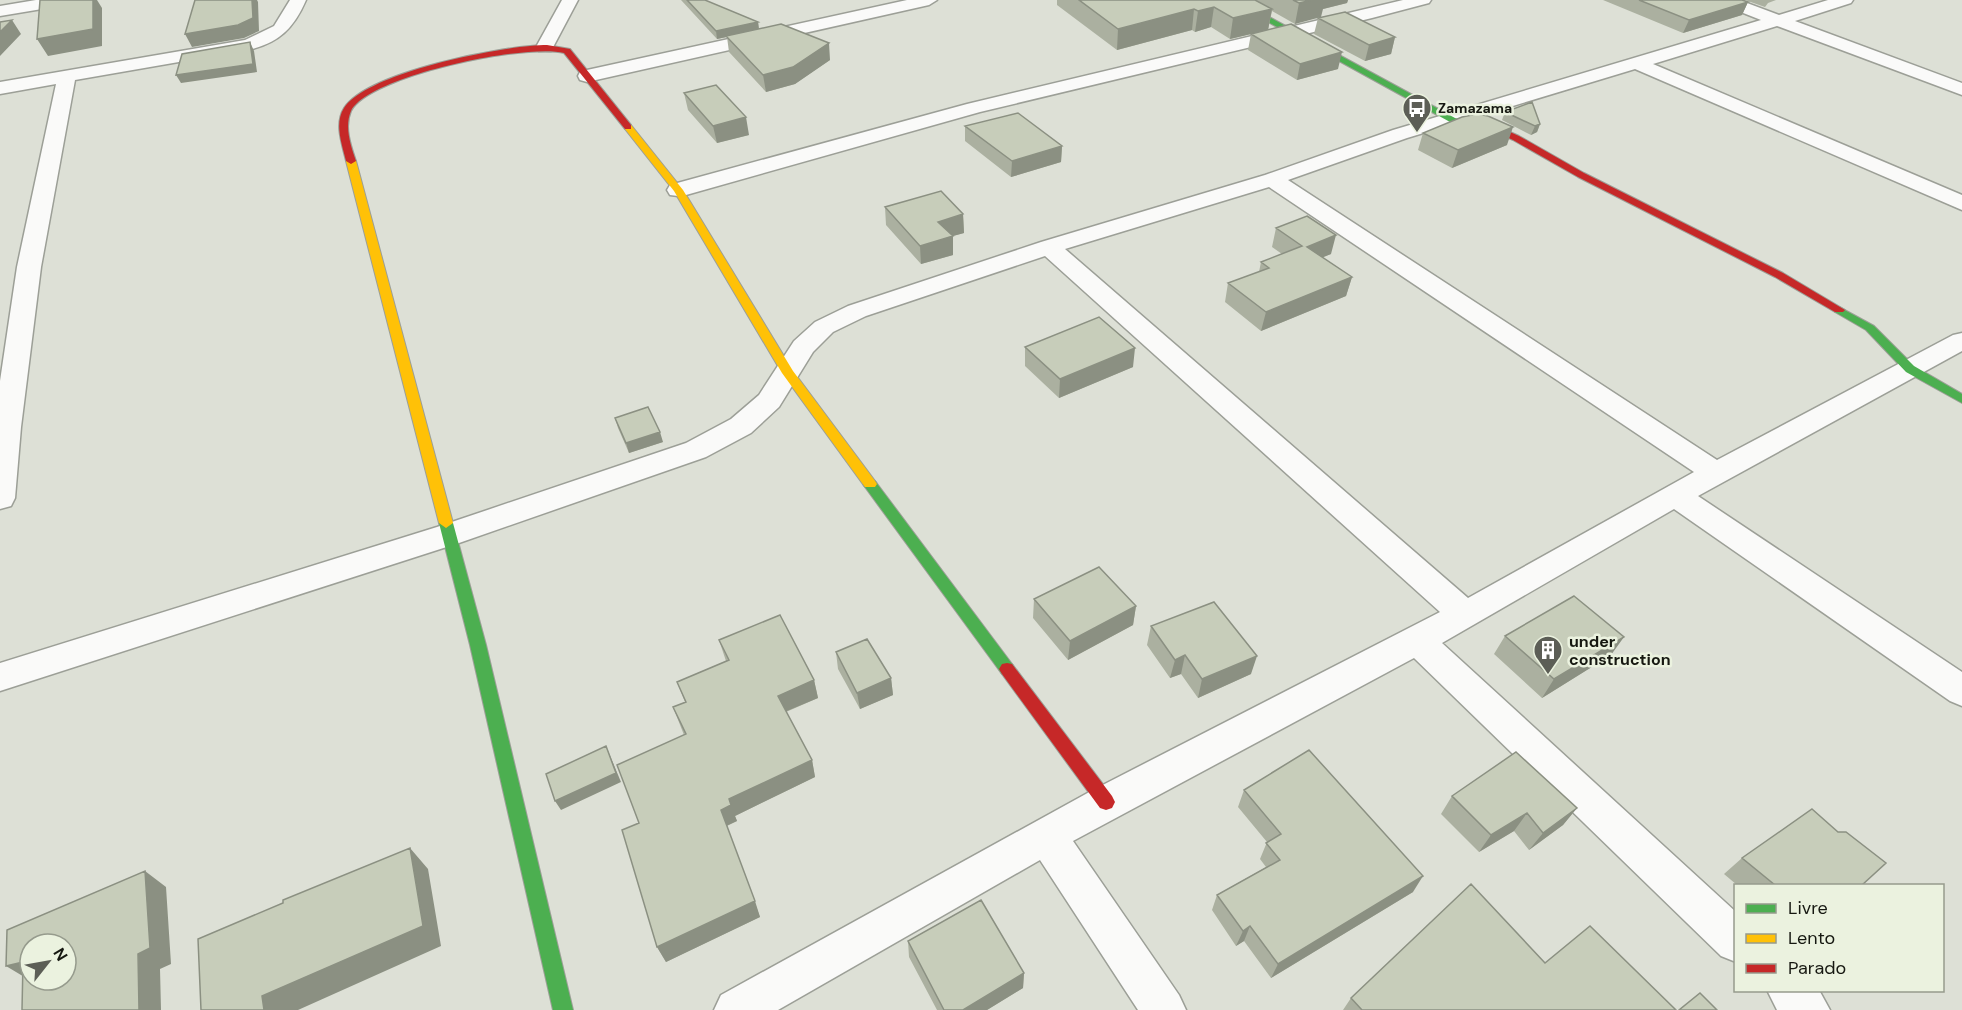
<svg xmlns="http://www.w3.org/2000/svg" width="1962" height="1010" viewBox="0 0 1962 1010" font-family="'DM Sans',sans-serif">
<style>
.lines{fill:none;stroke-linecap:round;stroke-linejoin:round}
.street-casing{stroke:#9c9f97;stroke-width:3}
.fast-casing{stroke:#9c9f97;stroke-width:2}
.slow-casing{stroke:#9c9f97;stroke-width:2}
.jam-casing{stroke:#9c9f97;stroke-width:2}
.street{fill:#fafaf9;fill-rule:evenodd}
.fast{fill:#4caf50;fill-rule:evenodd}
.slow{fill:#ffc107;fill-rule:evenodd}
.jam{fill:#c62828;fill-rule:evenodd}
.wall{fill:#abb0a0}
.shaded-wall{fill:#8b9082}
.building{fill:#c7cdba;stroke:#8b9082;stroke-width:1.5;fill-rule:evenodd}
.labels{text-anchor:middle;stroke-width:5;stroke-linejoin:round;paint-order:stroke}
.far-poi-label{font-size:14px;font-weight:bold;fill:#161811;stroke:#ebf2df;text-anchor:start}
.poi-label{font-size:16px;font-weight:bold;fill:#161811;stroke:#ebf2df;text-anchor:start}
</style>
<rect width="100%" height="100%" fill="#dde0d6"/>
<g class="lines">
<g class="street-casing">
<path id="street" d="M36 0H74L66 5 0 16V6Z
M290 0H306C294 28 279 43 248 50L75 80 41 267 21 427 15 498 11 506 0 509V381L17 267 56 84 0 94V82L245 40 274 26Z
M562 0H578L551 51H539L536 47Z
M907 0H937L929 5 587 82 580 80 578 76 580 72 587 70Z
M1403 0H1431L1429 3 1372 18 980 112 686 195 678 196 670 195 667 190 670 185 967 104Z
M1716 0H1739L1779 15 1828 0H1853L1851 3 1795 21 1962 83V95L1777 26 1653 64 1962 195V210L1635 69 1407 138 1288 180 1717 460 1953 335 1962 333V351L1698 496 1962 672V706L1950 701 1674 509 1442 643 1736 912V962L1721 956 1414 658 1073 841 1179 995 1186 1010H1138L1040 860 778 1010H714L721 995 1093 790 1440 612 1045 256 866 316 833 332 813 352 779 407 751 433 706 457 459 543 0 691V663L437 527 686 443 731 419 759 395 794 341 815 322 848 306 1041 242 1265 175 1393 130 1761 20 1718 3ZM1269 187 1694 472 1468 598 1065 249Z
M1767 990H1819L1830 1010H1777Z"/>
</g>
<g class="fast-casing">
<path id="fast" d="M1228 0H1238L1455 118 1465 121 1461 124 1450 122Z
M1839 307 1874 326 1914 366 1962 394V403L1906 372 1866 330 1835 312V308Z
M870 479 875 481 1012 664 1015 669 1012 674 1007 675 1002 674 865 487 863 484Z
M446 518 453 523 486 645 573 1010H553L470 645 439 523Z"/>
</g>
<g class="slow-casing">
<path id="slow" d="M625 125H631L683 190 793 371 875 481 877 484 875 487H865L782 373 674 191 625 129Z
M351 158 356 161 453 523 446 528 439 523 346 161Z"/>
</g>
<g class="jam-casing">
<path id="jam" d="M547 45 570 49 631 125V129H625L564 53C527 43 368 76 351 111 344 127 351 146 356 161L351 164 346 161C342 144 334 124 344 108 367 72 505 45 547 45Z
M1461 118 1490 123 1519 136 1584 173 1783 273 1845 310 1843 312H1835L1775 277 1578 177 1513 140 1485 127 1458 123 1457 121Z
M1007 663 1012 664 1112 796 1115 802 1112 808 1106 810 1100 808 1002 674 999 669 1002 664Z"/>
</g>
<use href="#street" class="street"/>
<use href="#fast" class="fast"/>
<use href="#slow" class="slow"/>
<use href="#jam" class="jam"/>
</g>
<path class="wall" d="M681 0H705L758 22 759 29 830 60 795 84 766 92 729 52 727 37 717 39Z
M1057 0H1348L1347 3 1323 9 1295 24 1272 11 1268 30 1338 69 1297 80 1248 50 1251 34 1230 39 1211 27 1195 32 1192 30 1117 50 1057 5Z
M1603 0H1742L1748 2 1742 15 1683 33Z
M1745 0H1776L1768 3 1765 7Z
M1318 18 1395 37 1391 54 1365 61 1314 34Z
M684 93 749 135 717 143 688 110Z
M1505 112 1540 124 1537 132 1531 135 1502 120Z
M965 126 1062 146 1061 162 1011 177 965 141Z
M1423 133 1507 145 1452 168 1418 150Z
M885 207 963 214 964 233 952 236 953 255 921 264 886 225Z
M1276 228 1331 254 1322 257 1352 277 1346 296 1261 331 1225 302 1228 283 1259 272 1261 262 1282 254 1272 247Z
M1025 347 1133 367 1059 398 1025 366Z
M615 418 663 442 629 453 618 428Z
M1034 599 1136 606 1133 625 1068 660 1033 618Z
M1151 626 1251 674 1198 698 1181 674 1170 678 1147 645Z
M1505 636 1611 655 1542 698 1494 654Z
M719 640 814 680 818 698 786 712 812 760 815 777 735 816 737 821 727 826 760 917 666 962 657 947 639 823 684 735 673 707 685 702 677 682 726 661Z
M836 652 891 678 893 695 860 709 838 669Z
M1244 790 1413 892 1271 978 1244 941 1236 946 1212 910 1217 895 1266 867 1260 859 1267 842 1238 807Z
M1452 796 1577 808 1563 825 1529 850 1514 831 1479 852 1441 814Z
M1838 832 1862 885H1737L1724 874 1742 858Z
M908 941 1024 973 1023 988 987 1010H937L909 957Z
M1545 963 1676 1010H1343L1351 998Z"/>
<path class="shaded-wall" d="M93 0H97L102 8V46L48 56 37 39Z
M252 0H257L258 2 259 31 244 38 192 47 185 34Z
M1312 0H1348L1347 3 1323 9 1321 17 1295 24 1299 3Z
M1748 2 1742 15 1683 33 1689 20Z
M1214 7 1211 27 1195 32 1198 11Z
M1194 9 1192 30 1117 50 1118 29Z
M1272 9 1268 30 1230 39 1233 18Z
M12 20 21 34 0 56V32Z
M758 22 759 30 717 39 716 31Z
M1395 37 1391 54 1365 61 1369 45Z
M250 42 254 51 257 72 181 83 176 75Z
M829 43 830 60 795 84 766 92 763 75Z
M1342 52 1338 69 1297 80 1300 64Z
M746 117 749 135 717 143 713 126Z
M1540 124 1537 132 1531 135 1535 126Z
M1513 127 1507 145 1452 168 1458 150Z
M1062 146 1061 162 1011 177 1012 161Z
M963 214 964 233 939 240 938 222Z
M1336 235 1331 254 1302 266 1307 247Z
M953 236V255L921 264 920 246Z
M1352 277 1346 296 1261 331 1266 312Z
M1135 348 1133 367 1059 398 1060 379Z
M660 432 663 442 629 453 626 443Z
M1136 606 1133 625 1068 660 1070 641Z
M1624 637 1611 655 1542 698 1554 679Z
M1185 655 1181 674 1170 678 1175 660Z
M1257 656 1251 674 1198 698 1202 679Z
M891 678 893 695 860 709 857 693Z
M814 680 818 698 782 713 778 696Z
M606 746 621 782 561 810 555 801Z
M812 760 815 777 735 816 737 821 726 826 721 810 729 799Z
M1577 808 1563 825 1529 850 1543 833Z
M1527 813 1514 831 1479 852 1491 835Z
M410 848 428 869 441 946 298 1010H264L262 996Z
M145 871 166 887 171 964 160 969 161 1010H139L138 954Z
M1423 876 1413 892 1271 978 1278 964Z
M755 901 760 917 666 962 657 947Z
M1250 926 1244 941 1236 946 1243 931Z
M23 962 31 981 6 966Z
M1024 973 1023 988 987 1010H963Z"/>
<path class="building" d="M40 0H93V29L37 39Z
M195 0H252L253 18 238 25 185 34Z
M687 0H705L758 22 716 31Z
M1079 0H1255L1272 9 1233 18 1214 7 1198 11 1194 9 1118 29Z
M1293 0H1312L1299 3Z
M1639 0H1742L1748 2 1689 20Z
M1345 12 1395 37 1369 45 1318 18Z
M12 20 0 32V22Z
M781 24 829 43 793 67 763 75 726 36Z
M1291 24 1342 52 1300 64 1251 34Z
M250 42 253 64 176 75 182 54Z
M716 85 746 117 713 126 684 93Z
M1532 102 1540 124 1535 126 1505 112Z
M1018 113 1062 146 1012 161 965 126Z
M1477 114 1488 116 1513 127 1458 150 1423 133 1462 117Z
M941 191 963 214 938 222 953 236 920 246 885 207Z
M1307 216 1336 235 1307 247 1352 277 1266 312 1228 283 1269 268 1261 262 1302 246 1276 228Z
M1099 317 1135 348 1060 379 1025 347Z
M648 407 660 432 626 443 615 418Z
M1099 567 1136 606 1070 641 1034 599Z
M1574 596 1624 637 1554 679 1505 636Z
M1214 602 1257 656 1202 679 1185 655 1175 660 1151 626Z
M780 615 814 680 778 696 812 760 729 799 731 805 721 810 755 901 657 947 622 830 639 823 617 765 686 734 673 707 686 702 677 682 729 660 719 640Z
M867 639 891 678 857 693 836 652Z
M606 746 616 773 555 801 546 774Z
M1309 750 1423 876 1278 964 1250 926 1243 931 1217 895 1280 860 1266 843 1281 834 1244 790Z
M1516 752 1577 808 1543 833 1527 813 1491 835 1452 796Z
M1812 809 1838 832H1846L1886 863 1862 885H1775L1742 858Z
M410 848 423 926 262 996 264 1010H201L198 939 283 903V900Z
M145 871 150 948 138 954 139 1010H22L23 962 6 966 7 930ZM30 944H66V980H30Z
M1471 884 1545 963 1590 926 1676 1010H1362L1351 998Z
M981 900 1024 973 963 1010H944L908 941Z
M1700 993 1717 1010H1679Z"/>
<defs>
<g id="bus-pin" transform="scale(1.5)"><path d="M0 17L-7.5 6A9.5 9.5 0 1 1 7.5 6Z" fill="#5c5e56" stroke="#ebf2df"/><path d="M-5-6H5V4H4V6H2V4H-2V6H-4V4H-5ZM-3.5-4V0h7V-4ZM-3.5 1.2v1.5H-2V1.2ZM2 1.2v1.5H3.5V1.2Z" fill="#fff"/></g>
<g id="building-pin" transform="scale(1.5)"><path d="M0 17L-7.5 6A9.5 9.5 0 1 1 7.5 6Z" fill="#5c5e56" stroke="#ebf2df"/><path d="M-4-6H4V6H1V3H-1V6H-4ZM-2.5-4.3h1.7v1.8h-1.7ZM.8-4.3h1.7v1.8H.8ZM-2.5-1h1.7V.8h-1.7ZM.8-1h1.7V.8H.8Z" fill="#fff"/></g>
</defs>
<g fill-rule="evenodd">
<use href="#bus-pin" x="1417" y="108"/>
<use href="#building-pin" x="1548" y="650"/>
</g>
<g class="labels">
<g class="far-poi-label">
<text x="1438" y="113">Zamazama</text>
</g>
<g class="poi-label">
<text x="1569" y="647">under<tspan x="1569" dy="18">construction</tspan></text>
</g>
</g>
<rect x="1734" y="884" width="210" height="108" fill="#ebf2df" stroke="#969b8d" stroke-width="1.5"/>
<rect x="1746" y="904" width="30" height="9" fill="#4caf50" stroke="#969b8d" stroke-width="1.5"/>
<text x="1788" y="914" font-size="18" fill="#161811">Livre</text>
<rect x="1746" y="934" width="30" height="9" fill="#ffc107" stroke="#969b8d" stroke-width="1.5"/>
<text x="1788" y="944" font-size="18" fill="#161811">Lento</text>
<rect x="1746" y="964" width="30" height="9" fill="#c62828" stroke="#969b8d" stroke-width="1.5"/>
<text x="1788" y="974" font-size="18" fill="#161811">Parado</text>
<g transform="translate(48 962) rotate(59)"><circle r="28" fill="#ebf2df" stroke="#969b8d" stroke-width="1.5"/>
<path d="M0-4.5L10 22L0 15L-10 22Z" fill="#5c5e56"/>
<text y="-9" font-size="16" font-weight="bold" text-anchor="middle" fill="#161811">N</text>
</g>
</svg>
